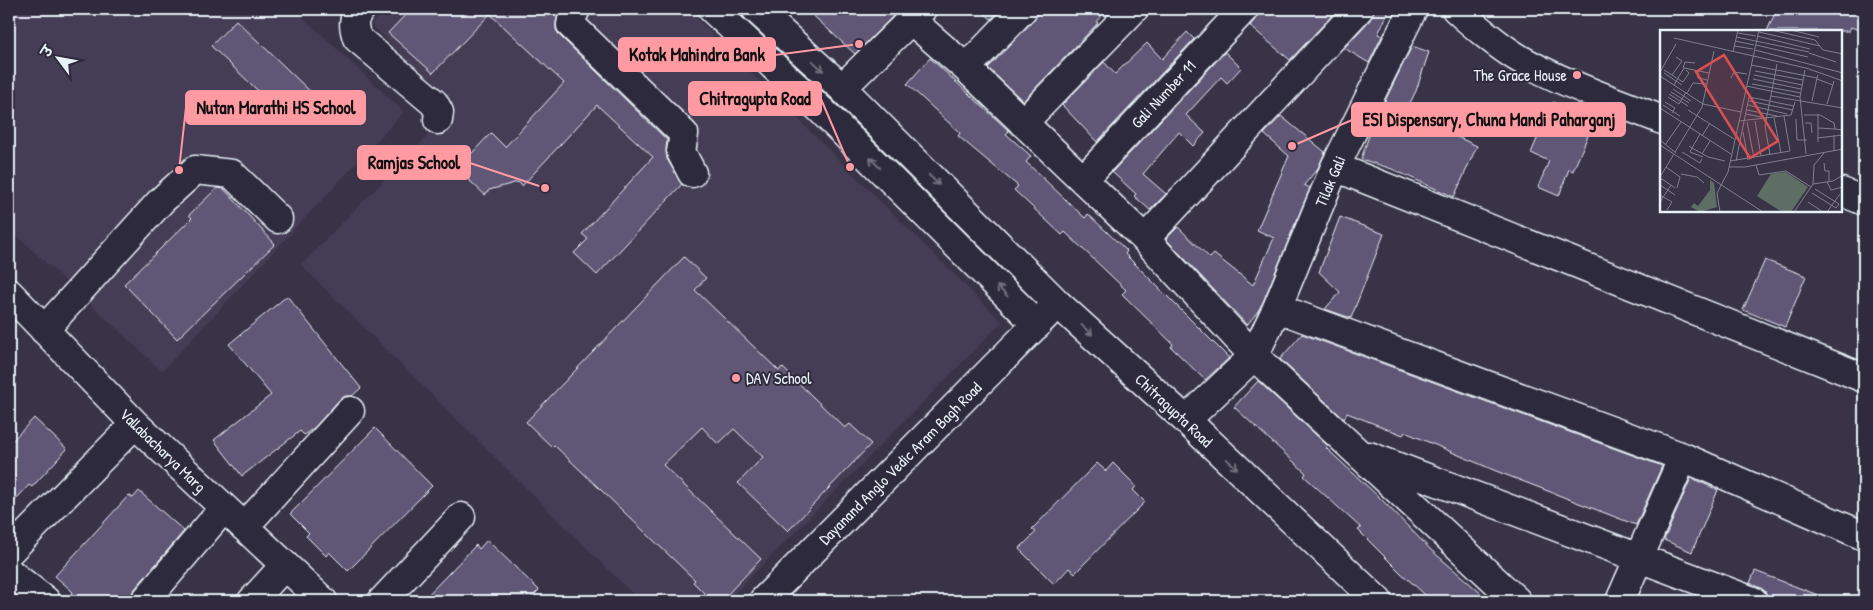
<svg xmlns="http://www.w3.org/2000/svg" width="1873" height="610" viewBox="0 0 1873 610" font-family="'Patrick Hand','Playpen Sans Deva',sans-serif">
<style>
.built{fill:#453e55}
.building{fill:#615774;stroke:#e8f1f8}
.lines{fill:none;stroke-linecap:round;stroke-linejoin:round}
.minor-casing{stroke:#e8f1f8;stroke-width:31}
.minor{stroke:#2f2a3d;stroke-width:28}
.oneway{stroke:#70707e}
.poi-dot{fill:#ff9aa2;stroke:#2f2a3d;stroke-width:2}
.labels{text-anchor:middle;stroke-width:4;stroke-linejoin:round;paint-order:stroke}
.poi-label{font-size:16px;fill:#e8f1f8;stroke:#2f2a3d;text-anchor:end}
.street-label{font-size:16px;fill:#e8f1f8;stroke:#2f2a3d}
.inset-road{fill:none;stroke:#7f7f8e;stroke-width:1}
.view{fill:#da5052;fill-opacity:0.15;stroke:#da5052;stroke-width:2.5}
.inset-edge{fill:none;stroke:#e8f1f8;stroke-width:2.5}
.leader{fill:none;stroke:#ff9aa2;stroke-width:2}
.callout-dot{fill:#ff9aa2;stroke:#2f2a3d;stroke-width:2}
.callout{fill:#ff9aa2;stroke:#ff9aa2;stroke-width:2}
.callout-label{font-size:18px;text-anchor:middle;font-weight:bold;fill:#111}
</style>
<rect width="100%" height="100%" fill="#393348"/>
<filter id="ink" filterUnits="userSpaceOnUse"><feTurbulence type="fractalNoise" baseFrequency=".02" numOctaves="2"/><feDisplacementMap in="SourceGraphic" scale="10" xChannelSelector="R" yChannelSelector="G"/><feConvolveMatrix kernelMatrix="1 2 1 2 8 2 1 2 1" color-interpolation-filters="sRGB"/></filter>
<g filter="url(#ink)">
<path class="built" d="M9 9H294L404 112 162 371 9 228Z
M386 9H687L1002 322 727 601H640L301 265 455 108 371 24Z"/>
<path class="building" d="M411 9H559L556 22V30L560 36 667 140 666 149 667 159 682 184 597 275 574 253 588 239 582 234 653 157 597 105 522 186 518 182 489 190 485 195 457 169 491 133 505 147 564 83 490 14 433 73 388 33Z
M806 9H885L893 16 855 54Z
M980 9H1002L991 19Z
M1038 9H1107L1096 22 1098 23 1023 101 988 68 1034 20 1038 13Z
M1262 9H1338L1290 60 1250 26Z
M1374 9H1390L1378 34 1382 36 1369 63 1344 48 1370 20Z
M1777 9H1864V32L1851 27 1849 31H1767Z
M236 20 317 98 292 123 211 46Z
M1187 32 1194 39 1097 142 1062 105 1104 62 1115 74 1147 43 1162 59Z
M1412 46 1429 52 1416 91 1405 113 1477 146 1454 197 1392 169 1361 159 1371 130H1373L1376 119Z
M1225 52 1241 68 1227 83 1221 77 1186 115 1205 133 1193 146 1179 132 1143 174 1166 194 1150 210 1134 196 1136 194 1112 172Z
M930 58 1009 131 1006 134 1031 156 1026 162 1085 218 1088 214 1127 251 1125 254 1229 358 1205 380 1171 347 1173 344 1122 294 1126 290 1065 232 1062 235 1014 190 1018 186 958 136 960 133 907 84Z
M1553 102 1595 119 1573 171 1569 169 1559 196 1538 187 1549 161 1531 153Z
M1281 116 1325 152 1318 168 1304 185 1310 188 1263 302 1258 311 1247 325 1166 239 1178 227 1210 258 1214 254 1253 285 1274 238 1257 230 1289 156 1264 134Z
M217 188 224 189 275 244 177 339 124 284 192 218 189 215Z
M1340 217 1384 234 1351 318 1325 309 1340 292 1319 272Z
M684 257 706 278 695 290 779 371 782 367 845 428 850 424 871 444 788 531 738 483 763 457 734 429 718 444 702 427 663 465 761 559 721 601H712L693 582 695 580 554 445 552 447 526 422Z
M1765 260 1806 276 1785 327 1743 310Z
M287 296 361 388 352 396H345L339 400 315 427 304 435 300 431 242 476 214 440 271 395 229 344Z
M1302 334 1662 466 1636 525 1496 471 1405 432 1403 435 1347 413 1344 419 1280 359Z
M1258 381 1328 446 1326 448 1381 499 1431 550 1490 601H1432L1401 573 1358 530 1361 528 1304 476 1306 473 1234 407Z
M34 418 67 449 32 487 29 485 9 507V444Z
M375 428 432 486 348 571 329 552 326 556 306 536 309 533 290 514Z
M1097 463 1106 471 1113 463 1136 486 1133 490 1145 502 1075 573 1069 568 1054 584 1019 549 1036 532 1032 529Z
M1691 478 1718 490 1692 552 1664 540Z
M139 491 184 531 133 591 130 601H65L73 592 55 576 129 495 133 498Z
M487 540 539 590 528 601H422L476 545 479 549Z
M1755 571 1831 600 1830 601H1777L1768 598 1765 591 1750 583Z"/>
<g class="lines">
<g class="minor-casing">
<path id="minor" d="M361 9C352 18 353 26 357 38L434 103 439 112 438 120
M576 9 573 15 571 25 684 134 681 152 692 173
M712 9 821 110 1037 325
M756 9 842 88 1057 303 1186 420 1378 601
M1456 9C1472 24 1501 48 1520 59 1564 84 1615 101 1662 120
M911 20 966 68 1145 239 1254 356 1517 601
M966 68 1023 9
M842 88 922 9
M1023 123 1134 9
M1335 167 1864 378
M1083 180 1244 9
M1842 192 1864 201
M1145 239 1359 9
M9 293 135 424 323 601
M1277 308 1683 457 1864 536
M44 330 161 201 195 170 232 174 278 219
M1186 420 1254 356 1277 308 1335 167 1413 9
M1369 456 1753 601
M244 527 350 411
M9 552 135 424
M9 572 46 601
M145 601 224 508
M252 601 285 565
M382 601 461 517
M763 601 1048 313
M1620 601 1683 457"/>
</g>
<use href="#minor" class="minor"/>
</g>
<defs><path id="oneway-shaft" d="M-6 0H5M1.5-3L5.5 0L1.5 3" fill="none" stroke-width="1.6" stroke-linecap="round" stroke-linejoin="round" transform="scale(1.25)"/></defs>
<g class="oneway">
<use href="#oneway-shaft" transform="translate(818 66) rotate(43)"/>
<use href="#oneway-shaft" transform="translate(875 163) rotate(-135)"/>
<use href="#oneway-shaft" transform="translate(934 180) rotate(45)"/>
<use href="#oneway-shaft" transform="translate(1002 291) rotate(-135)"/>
<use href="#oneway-shaft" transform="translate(1087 330) rotate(42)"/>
<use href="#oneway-shaft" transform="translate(1232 464) rotate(43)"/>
</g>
</g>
<g class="poi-dot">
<circle cx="1577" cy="75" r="5"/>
<circle cx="736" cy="378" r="5"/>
</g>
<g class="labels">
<g class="poi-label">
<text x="1567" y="81">The Grace House</text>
<text x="746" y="384" text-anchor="start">DAV School</text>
</g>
<g class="street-label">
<text transform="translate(1163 94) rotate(-47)" y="6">Gali Number 11</text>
<text transform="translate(1330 181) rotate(-67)" y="6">Tilak Gali</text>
<text transform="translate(1174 410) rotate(43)" y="6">Chitragupta Road</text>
<text transform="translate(163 450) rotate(44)" y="6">Vallabacharya Marg</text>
<text transform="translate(900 463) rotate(-45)" y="6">Dayanand Anglo Vedic Aram Bagh Road</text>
</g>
</g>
<g transform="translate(1660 30)">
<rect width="182" height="182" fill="#393348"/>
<path d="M126 142 148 157 131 182H122L97 166 111 144ZM50 150 54 153 57 177 40 182 31 177 34 173 38 176 50 160Z" fill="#5e6e65"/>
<path class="inset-road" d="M111 0 155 10 163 20 183 24M131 0 159 7M99 2 160 16M78 3 96 6M97 6 150 19M76 7 149 22M14 8 146 38 183 51M75 11 94 15M96 15 148 27M74 16 93 19M95 20 183 43M73 22 78 0M149 23 176 32M91 35 157 48 158 45M23 38 25 32 35 33M4 40 23 52 29 43 26 40M145 40 140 67 146 124M38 41V48L47 50M95 41 143 50M0 42 16 14M4 43 22 55M12 45 22 31 16 27M94 45 142 55M0 46 43 74 81 82M71 48 74 42 87 44M93 49 141 59M157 49 173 55M92 54 141 63M14 55 24 38 49 43M86 56 140 67M13 59 31 71M11 62 29 73M27 63 33 53 46 54M9 64 28 76M111 66 183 78M8 67 19 74 26 62M89 67 134 76M89 71 133 80M152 71 157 48M5 72 15 78 12 83M167 74 174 51M3 75 20 86M88 75 127 84M0 78 71 124M28 80 74 109M87 80 117 86M86 84 106 88M144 85H160L174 93 175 99 183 100M114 88 121 123M136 89 137 110H147M79 91 131 85 135 72M95 91 101 126M87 92 94 128M145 93H151L152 103M158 98 175 99M83 102 88 130M174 105V121M42 106 50 93M157 108 183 105M0 110 16 123M158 112V84M0 115 103 182M5 115 21 92M29 116 32 118 40 104M32 118 48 127 65 131M32 118 30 122 43 127M15 122 42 77 54 21M22 122 40 133 42 129M42 124 50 111M110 125 105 96 117 34M70 131 130 121 124 86M76 131 89 67M164 133 165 141H169V152M96 135 99 145 126 141 151 157M6 137 20 147 17 158M69 137H85L183 119M21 144 37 147 44 153M0 147 14 124M0 151 2 149 15 158M167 152 171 160 183 157M153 154 173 151 183 145M0 155 15 165M152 163 176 178 179 174 155 159M0 165 12 172 7 180M0 172 11 155M148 172 163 182M60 182 57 163 68 142 99 0M134 182 153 154 154 135 164 123M167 182 180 164"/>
<path class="view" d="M64 25 118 111 90 128 36 42Z"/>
<rect width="182" height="182" class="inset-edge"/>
</g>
<path class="leader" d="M859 44L775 55M850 167L821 99M179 170L186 107M1292 146L1352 120M545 188L470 163"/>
<g class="callout-dot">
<circle cx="859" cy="44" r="5"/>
<circle cx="850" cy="167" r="5"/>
<circle cx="179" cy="170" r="5"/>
<circle cx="1292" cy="146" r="5"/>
<circle cx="545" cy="188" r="5"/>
</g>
<g class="callout">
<rect x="619" y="38" width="156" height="33" rx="5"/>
<rect x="689" y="82" width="132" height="33" rx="5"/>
<rect x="186" y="91" width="179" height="33" rx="5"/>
<rect x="1352" y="103" width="273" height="33" rx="5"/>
<rect x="358" y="146" width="112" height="33" rx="5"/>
</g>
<g class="callout-label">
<text x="697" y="61">Kotak Mahindra Bank</text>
<text x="755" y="105">Chitragupta Road</text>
<text x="276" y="114">Nutan Marathi HS School</text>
<text x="1489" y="126">ESI Dispensary, Chuna Mandi Paharganj</text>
<text x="414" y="169">Ramjas School</text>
</g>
<rect width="1873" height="610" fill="none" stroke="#2f2a3d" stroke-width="30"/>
<rect x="15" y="15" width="1843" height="580" fill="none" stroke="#e8f1f8" stroke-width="2" filter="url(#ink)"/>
<g transform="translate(58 58) rotate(302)" stroke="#2f2a3d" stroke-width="4" paint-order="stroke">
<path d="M0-4L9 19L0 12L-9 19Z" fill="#e8f1f8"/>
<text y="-8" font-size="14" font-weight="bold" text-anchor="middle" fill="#e8f1f8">उ</text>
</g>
</svg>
